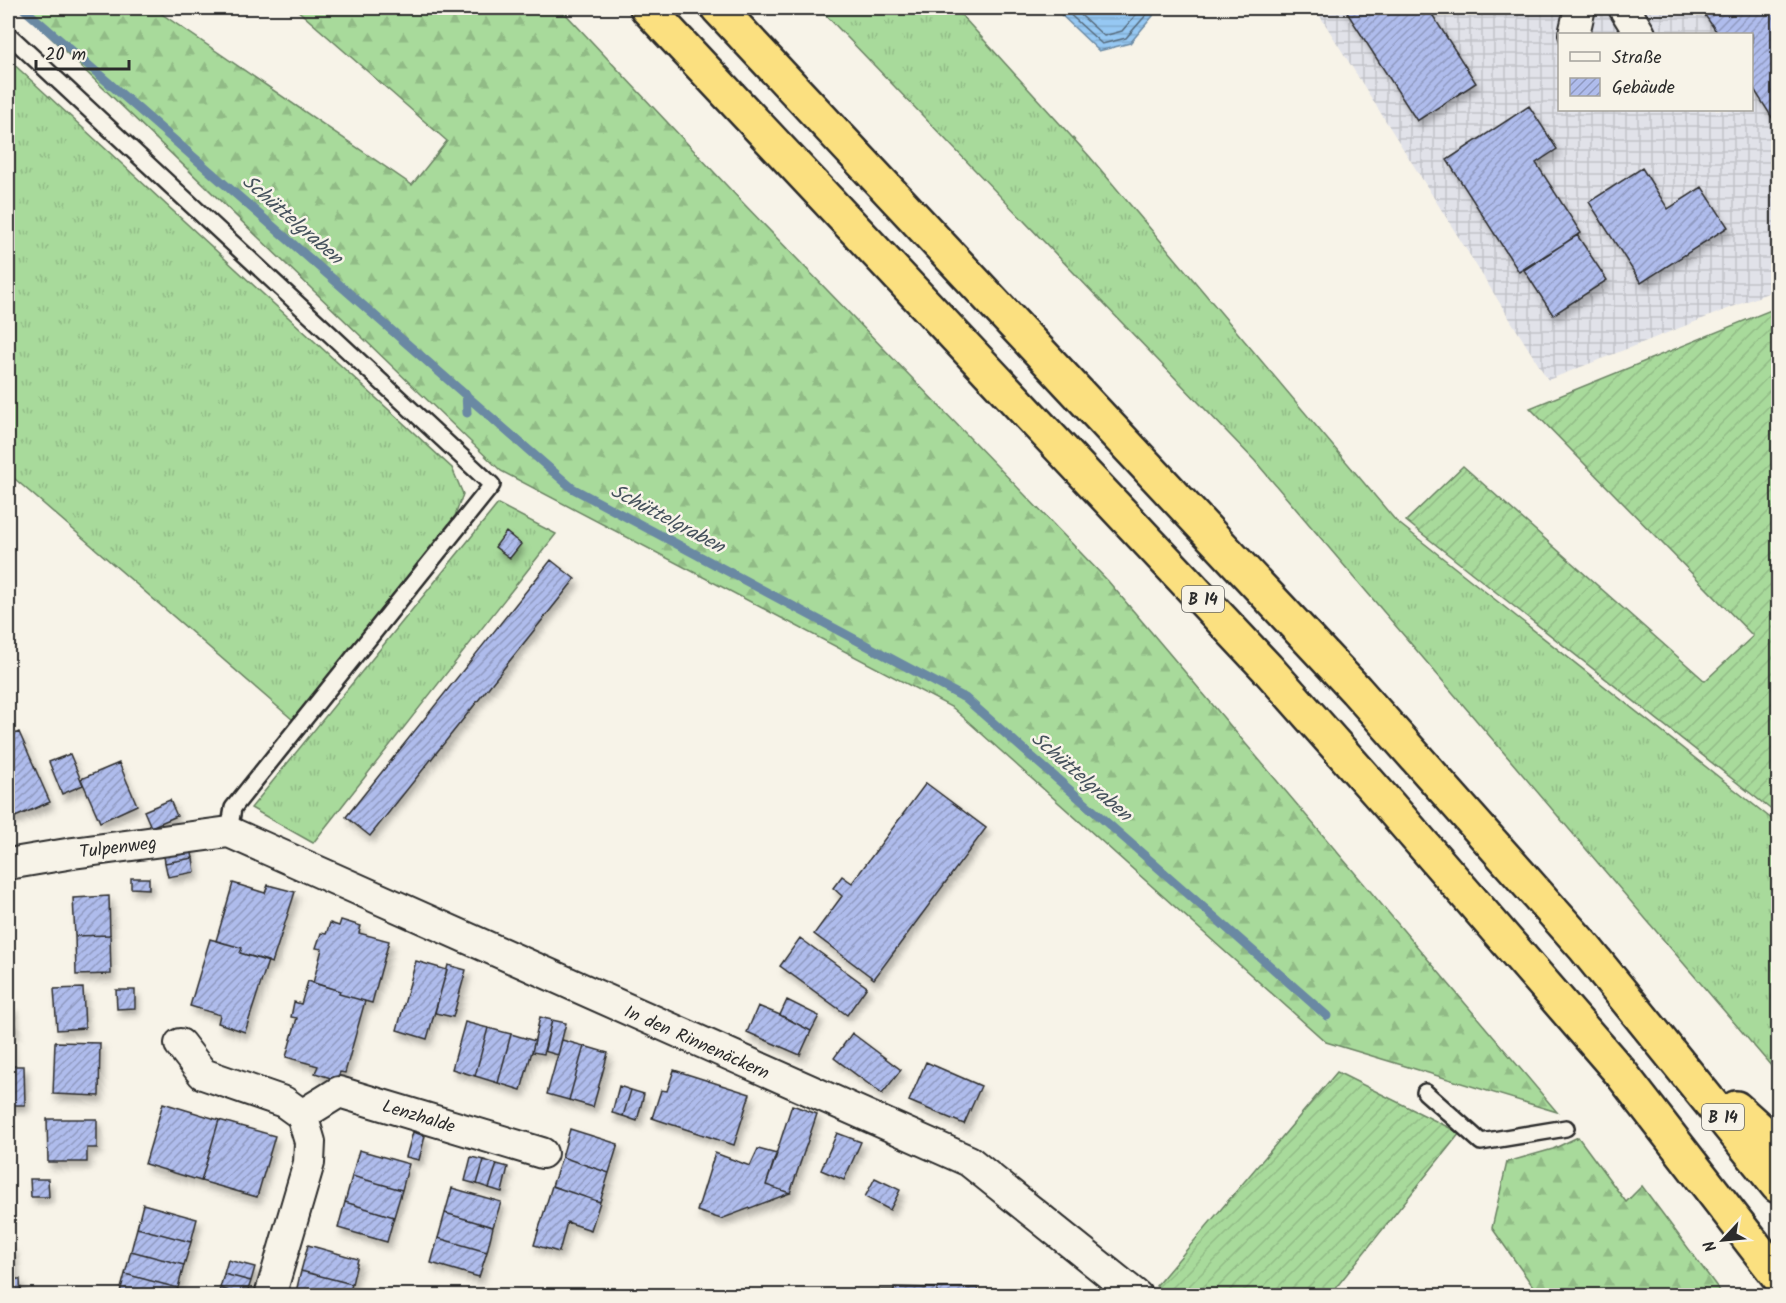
<svg xmlns="http://www.w3.org/2000/svg" width="1786" height="1303" viewBox="0 0 1786 1303" font-family="Kalam,sans-serif">
<style>
.industrial{fill:url(#industrial-grid);fill-rule:evenodd}
.grass{fill:url(#grass-tufts);stroke:#6a8263;stroke-width:1.5}
.forest{fill:url(#forest-firs);stroke:#6a8263;stroke-width:1.5}
.garden{fill:url(#garden-furrows);stroke:#6a8263;stroke-width:1.5}
.water{fill:url(#water-rules);stroke:#6b89a3;stroke-width:1.5}
.lines{fill:none;stroke-linecap:round;stroke-linejoin:round}
.shore{stroke:#566a7b;stroke-width:1.5}
.stream{stroke:#6b89a3;stroke-width:9}
.building{fill:url(#building-hatch);stroke:#2b2b2b;stroke-width:1.5;filter:url(#shadow)}
.service-casing{stroke:#2b2b2b;stroke-width:20}
.minor-casing{stroke:#2b2b2b;stroke-width:34}
.trunk-casing{stroke:#2b2b2b;stroke-width:38}
.service{stroke:#f7f3e8;stroke-width:15}
.minor{stroke:#f7f3e8;stroke-width:30}
.trunk{stroke:#fbe080;stroke-width:33}
.labels{text-anchor:middle;stroke-width:5;stroke-linejoin:round;paint-order:stroke}
.shield{fill:#f7f3e8;stroke:#686764;stroke-width:1.5}
.shield-label{font-size:16px;font-weight:bold;fill:#2b2b2b}
.street-label{font-size:18px;fill:#2b2b2b;stroke:#f7f3e8}
.water-label{font-size:20px;font-style:italic;fill:#46525d;stroke:#f7f3e8}
</style>
<defs>
<pattern id="industrial-grid" width="8" height="8" patternUnits="userSpaceOnUse" patternTransform="scale(1.5)"><rect width="8" height="8" fill="#e1e2e9"/><path d="M0 4h8M4 0v8" fill="none" stroke="#c1c2c8"/></pattern>
<pattern id="grass-tufts" width="24" height="20" patternUnits="userSpaceOnUse" patternTransform="scale(1.5)"><rect width="24" height="20" fill="#a8da9b"/><path d="M3 7l-1-3M5 7V3M7 7l1-3M15 17l-1-3M17 17v-4M19 17l1-3" fill="none" stroke="#91bb86"/></pattern>
<pattern id="forest-firs" width="22" height="20" patternUnits="userSpaceOnUse" patternTransform="scale(1.5)"><rect width="22" height="20" fill="#a8da9b"/><path d="M5 1l3.5 6h-7zM16 11l3.5 6h-7z" fill="#91bb86"/></pattern>
<pattern id="garden-furrows" width="10" height="10" patternUnits="userSpaceOnUse" patternTransform="scale(1.5)"><rect width="10" height="10" fill="#a8da9b"/><path d="M-1 1l2-2M0 10L10 0M9 11l2-2" fill="none" stroke="#91bb86"/></pattern>
<pattern id="water-rules" width="6" height="5" patternUnits="userSpaceOnUse" patternTransform="scale(1.5)"><rect width="6" height="5" fill="#96c8f3"/><path d="M0 2.5h6" fill="none" stroke="#81acd0"/></pattern>
<pattern id="building-hatch" width="6" height="6" patternUnits="userSpaceOnUse" patternTransform="scale(1.5)"><rect width="6" height="6" fill="#afbcec"/><path d="M-1 1l2-2M0 6l6-6M5 7l2-2" fill="none" stroke="#8f99bf"/></pattern>
<filter id="shadow"><feDropShadow dx="3.5" dy="6" stdDeviation="3" flood-color="#0004"/></filter>
</defs>
<rect width="100%" height="100%" fill="#f7f3e8"/>
<filter id="ink" filterUnits="userSpaceOnUse"><feTurbulence type="fractalNoise" baseFrequency=".0167" numOctaves="2"/><feDisplacementMap in="SourceGraphic" scale="12" xChannelSelector="R" yChannelSelector="G"/><feConvolveMatrix kernelMatrix="1 2 1 2 8 2 1 2 1" color-interpolation-filters="sRGB"/></filter>
<g filter="url(#ink)">
<path class="industrial" d="M1315 8H1778V289L1548 380ZM1560 34H1752V110H1560Z"/>
<path class="grass" d="M819 8H955L1090 157 1396 521 1778 824V1074L1255 461Z
M8 59 452 468 463 494 455 516 293 720 8 473Z
M498 504 556 534 313 843 251 808Z"/>
<path class="forest" d="M20 8H153L412 185 447 141 295 8H560L744 204 1108 581 1557 1112 1326 1042 953 708 501 471Z
M1578 1137 1626 1202 1642 1186 1723 1295H1539L1492 1228 1507 1162 1553 1149Z"/>
<path class="garden" d="M1778 307V815L1406 521 1463 466 1705 681 1753 636 1530 408Z
M1337 1072 1460 1133 1330 1295H1168L1156 1286Z"/>
<path class="water" d="M1054 8H1154L1153 16 1130 43 1099 51Z"/>
<g class="lines">
<path class="shore" d="M1063 8 1102 44 1126 38 1147 14 1148 8
M1073 8 1104 36 1122 31 1139 11 1140 8"/>
<path class="stream" d="M23 8 572 488 965 698 1327 1016
M466 394 467 413"/>
</g>
<path class="building" d="M1344 8H1428L1476 83 1417 121Z
M1700 8H1777L1778 127 1752 86V34H1718Z
M1529 106 1557 149 1536 163 1581 233 1519 272 1447 160Z
M1642 168 1668 209 1702 187 1728 227 1641 283 1589 202Z
M1577 235 1607 280 1553 315 1524 270Z
M506 532 521 544 510 558 495 547Z
M551 560 575 579 370 836 346 817Z
M19 732 50 802 8 820V737Z
M70 754 83 785 62 794 49 762Z
M119 763 137 805 100 822 81 779Z
M926 783 986 828 874 979 814 934 842 896 833 888 842 876 852 883Z
M170 800 177 816 151 827 144 811Z
M190 844 193 858 165 863 163 849Z
M193 858 195 872 168 877 165 863Z
M131 878H149V889L131 888Z
M233 883 265 893 268 885 295 892 272 963 240 953 242 948 216 941Z
M109 896 110 935 75 936 73 898Z
M341 920 361 926 359 933 389 941 372 1003 339 994 340 991 313 983 322 949 316 948 321 933 326 934 330 923 339 926Z
M110 935 111 974 76 975 75 936Z
M800 938 867 987 847 1015 780 966Z
M210 939 242 948 240 953 268 961 245 1032 218 1023 220 1015 190 1006Z
M416 961 447 970 427 1039 397 1030Z
M448 965 466 970 453 1017 435 1013Z
M308 981 340 991 339 994 365 1001 345 1073 340 1072 337 1080 315 1073 318 1066 286 1057 297 1018 291 1017 294 1002 301 1004Z
M83 988 85 1028 57 1030 54 989Z
M116 990H135V1008L117 1009Z
M787 1000 819 1016 811 1031 780 1015Z
M758 1006 780 1015 811 1031 800 1055 747 1032Z
M8 1007H13L15 1032 8 1033Z
M540 1017 552 1020 544 1054 532 1052Z
M552 1020 566 1023 558 1055 544 1051Z
M465 1022 488 1028 475 1076 452 1069Z
M488 1028 511 1034 498 1083 475 1076Z
M852 1033 901 1070 882 1094 834 1058Z
M511 1034 535 1041 521 1090 498 1083Z
M8 1035H10L12 1060H8Z
M562 1040 584 1046 569 1100 547 1094Z
M55 1042 100 1043 99 1096 53 1094Z
M584 1046 608 1053 593 1107 569 1100Z
M926 1062 981 1086 964 1124 909 1101Z
M8 1066H24L25 1105H8Z
M674 1070 750 1094 734 1145 652 1118 661 1090 667 1091Z
M619 1086 631 1090 623 1116 612 1113Z
M631 1090 644 1094 637 1121 623 1116Z
M163 1103 219 1120 201 1181 145 1164Z
M792 1105 817 1114 790 1193 766 1185Z
M47 1119H97V1148H87V1162H48Z
M219 1120 275 1136 257 1197 201 1181Z
M570 1129 618 1144 609 1173 562 1157Z
M413 1132 425 1136 419 1160 406 1157Z
M837 1133 861 1142 844 1180 821 1170Z
M758 1149 777 1154 766 1185 790 1193 721 1219 697 1211 715 1153 750 1166Z
M359 1150 409 1164 402 1190 352 1176Z
M471 1157 484 1160 477 1184 465 1181Z
M562 1157 609 1173 600 1202 552 1186Z
M484 1160 497 1164 489 1188 477 1184Z
M497 1164 508 1167 502 1192 489 1188Z
M352 1176 402 1190 394 1217 345 1202Z
M875 1178 900 1190 890 1210 865 1197Z
M30 1179H48L49 1197H31Z
M552 1186 600 1202 591 1230 567 1222 559 1252 534 1245Z
M452 1188 501 1202 493 1227 445 1213Z
M345 1202 394 1217 387 1242 338 1228Z
M143 1204 197 1219 191 1242 137 1228Z
M445 1213 493 1227 487 1252 438 1238Z
M137 1228 191 1242 184 1265 131 1251Z
M438 1238 487 1252 479 1277 431 1263Z
M308 1245 358 1259 352 1284 301 1271Z
M8 1247H13L15 1279H20L21 1296H8Z
M131 1251 184 1265 178 1288 125 1274Z
M228 1260 255 1267 251 1281 224 1274Z
M301 1271 352 1284 349 1296H295Z
M125 1274 178 1288 176 1296H119Z
M224 1274 251 1281 246 1296 220 1288Z
M894 1287 937 1288V1296H894Z
M220 1288 246 1296H218Z
M937 1288H978V1296H937Z
M875 1290H894V1296H875Z"/>
<g class="lines">
<g class="service-casing">
<path id="service" d="M8 34 492 485 233 808 229 832
M1425 1092 1481 1142 1566 1128"/>
</g>
<g class="minor-casing">
<path id="minor" d="M1624 8 1640 34
M1574 34 1580 8
M8 864 73 853 229 832 969 1161 1137 1296
M180 1044 203 1074 284 1102 302 1115 310 1142 309 1163 270 1296
M302 1115 339 1092 542 1153"/>
</g>
<g class="trunk-casing">
<path id="trunk" d="M647 8 1267 668 1387 803 1621 1073 1778 1276
M718 8 1356 690 1585 948 1778 1186
M1736 1108 1778 1146"/>
</g>
<use href="#service" class="service"/>
<use href="#minor" class="minor"/>
<use href="#trunk" class="trunk"/>
</g>
</g>
<g class="labels">
<g class="shield">
<rect x="1182" y="586" width="42" height="26" rx="4.5"/>
<rect x="1702" y="1104" width="42" height="26" rx="4.5"/>
</g>
<g class="shield-label">
<text x="1203" y="605">B 14</text>
<text x="1723" y="1123">B 14</text>
</g>
<g class="street-label">
<text transform="translate(118 847) rotate(-7)" y="6">Tulpenweg</text>
<text transform="translate(697 1042) rotate(24)" y="6">In den Rinnenäckern</text>
<text transform="translate(419 1116) rotate(17)" y="6">Lenzhalde</text>
</g>
<g class="water-label">
<text transform="translate(293 219) rotate(41)" y="7">Schüttelgraben</text>
<text transform="translate(668 518) rotate(28)" y="7">Schüttelgraben</text>
<text transform="translate(1082 776) rotate(41)" y="7">Schüttelgraben</text>
</g>
</g>
<rect width="1786" height="1303" fill="none" stroke="#f7f3e8" stroke-width="30"/>
<rect x="15" y="15" width="1756" height="1273" fill="none" stroke="#2b2b2b" stroke-width="2" filter="url(#ink)"/>
<rect x="1558" y="33" width="195" height="78" fill="#f7f3e8" stroke="#a5a39c" stroke-width="1.5"/>
<rect x="1570" y="52" width="30" height="9" fill="#f7f3e8" stroke="#a5a39c" stroke-width="1.5"/>
<text x="1612" y="63" font-size="18" fill="#2b2b2b">Straße</text>
<rect x="1570" y="78" width="30" height="18" fill="url(#building-hatch)" stroke="#a5a39c" stroke-width="1.5"/>
<text x="1612" y="93" font-size="18" fill="#2b2b2b">Gebäude</text>
<g transform="translate(1723 1240) rotate(244)" stroke="#f7f3e8" stroke-width="4.5" paint-order="stroke">
<path d="M0-4.5L10 22L0 15L-10 22Z" fill="#2b2b2b"/>
<text y="-9" font-size="16" font-weight="bold" text-anchor="middle" fill="#2b2b2b">N</text>
</g>
<path d="M36 60v9h93v-9" fill="none" stroke="#2b2b2b" stroke-width="3"/>
<text x="45" y="60" font-size="18" fill="#2b2b2b" stroke="#f7f3e8" stroke-width="4.5" paint-order="stroke">20 m</text>
</svg>
